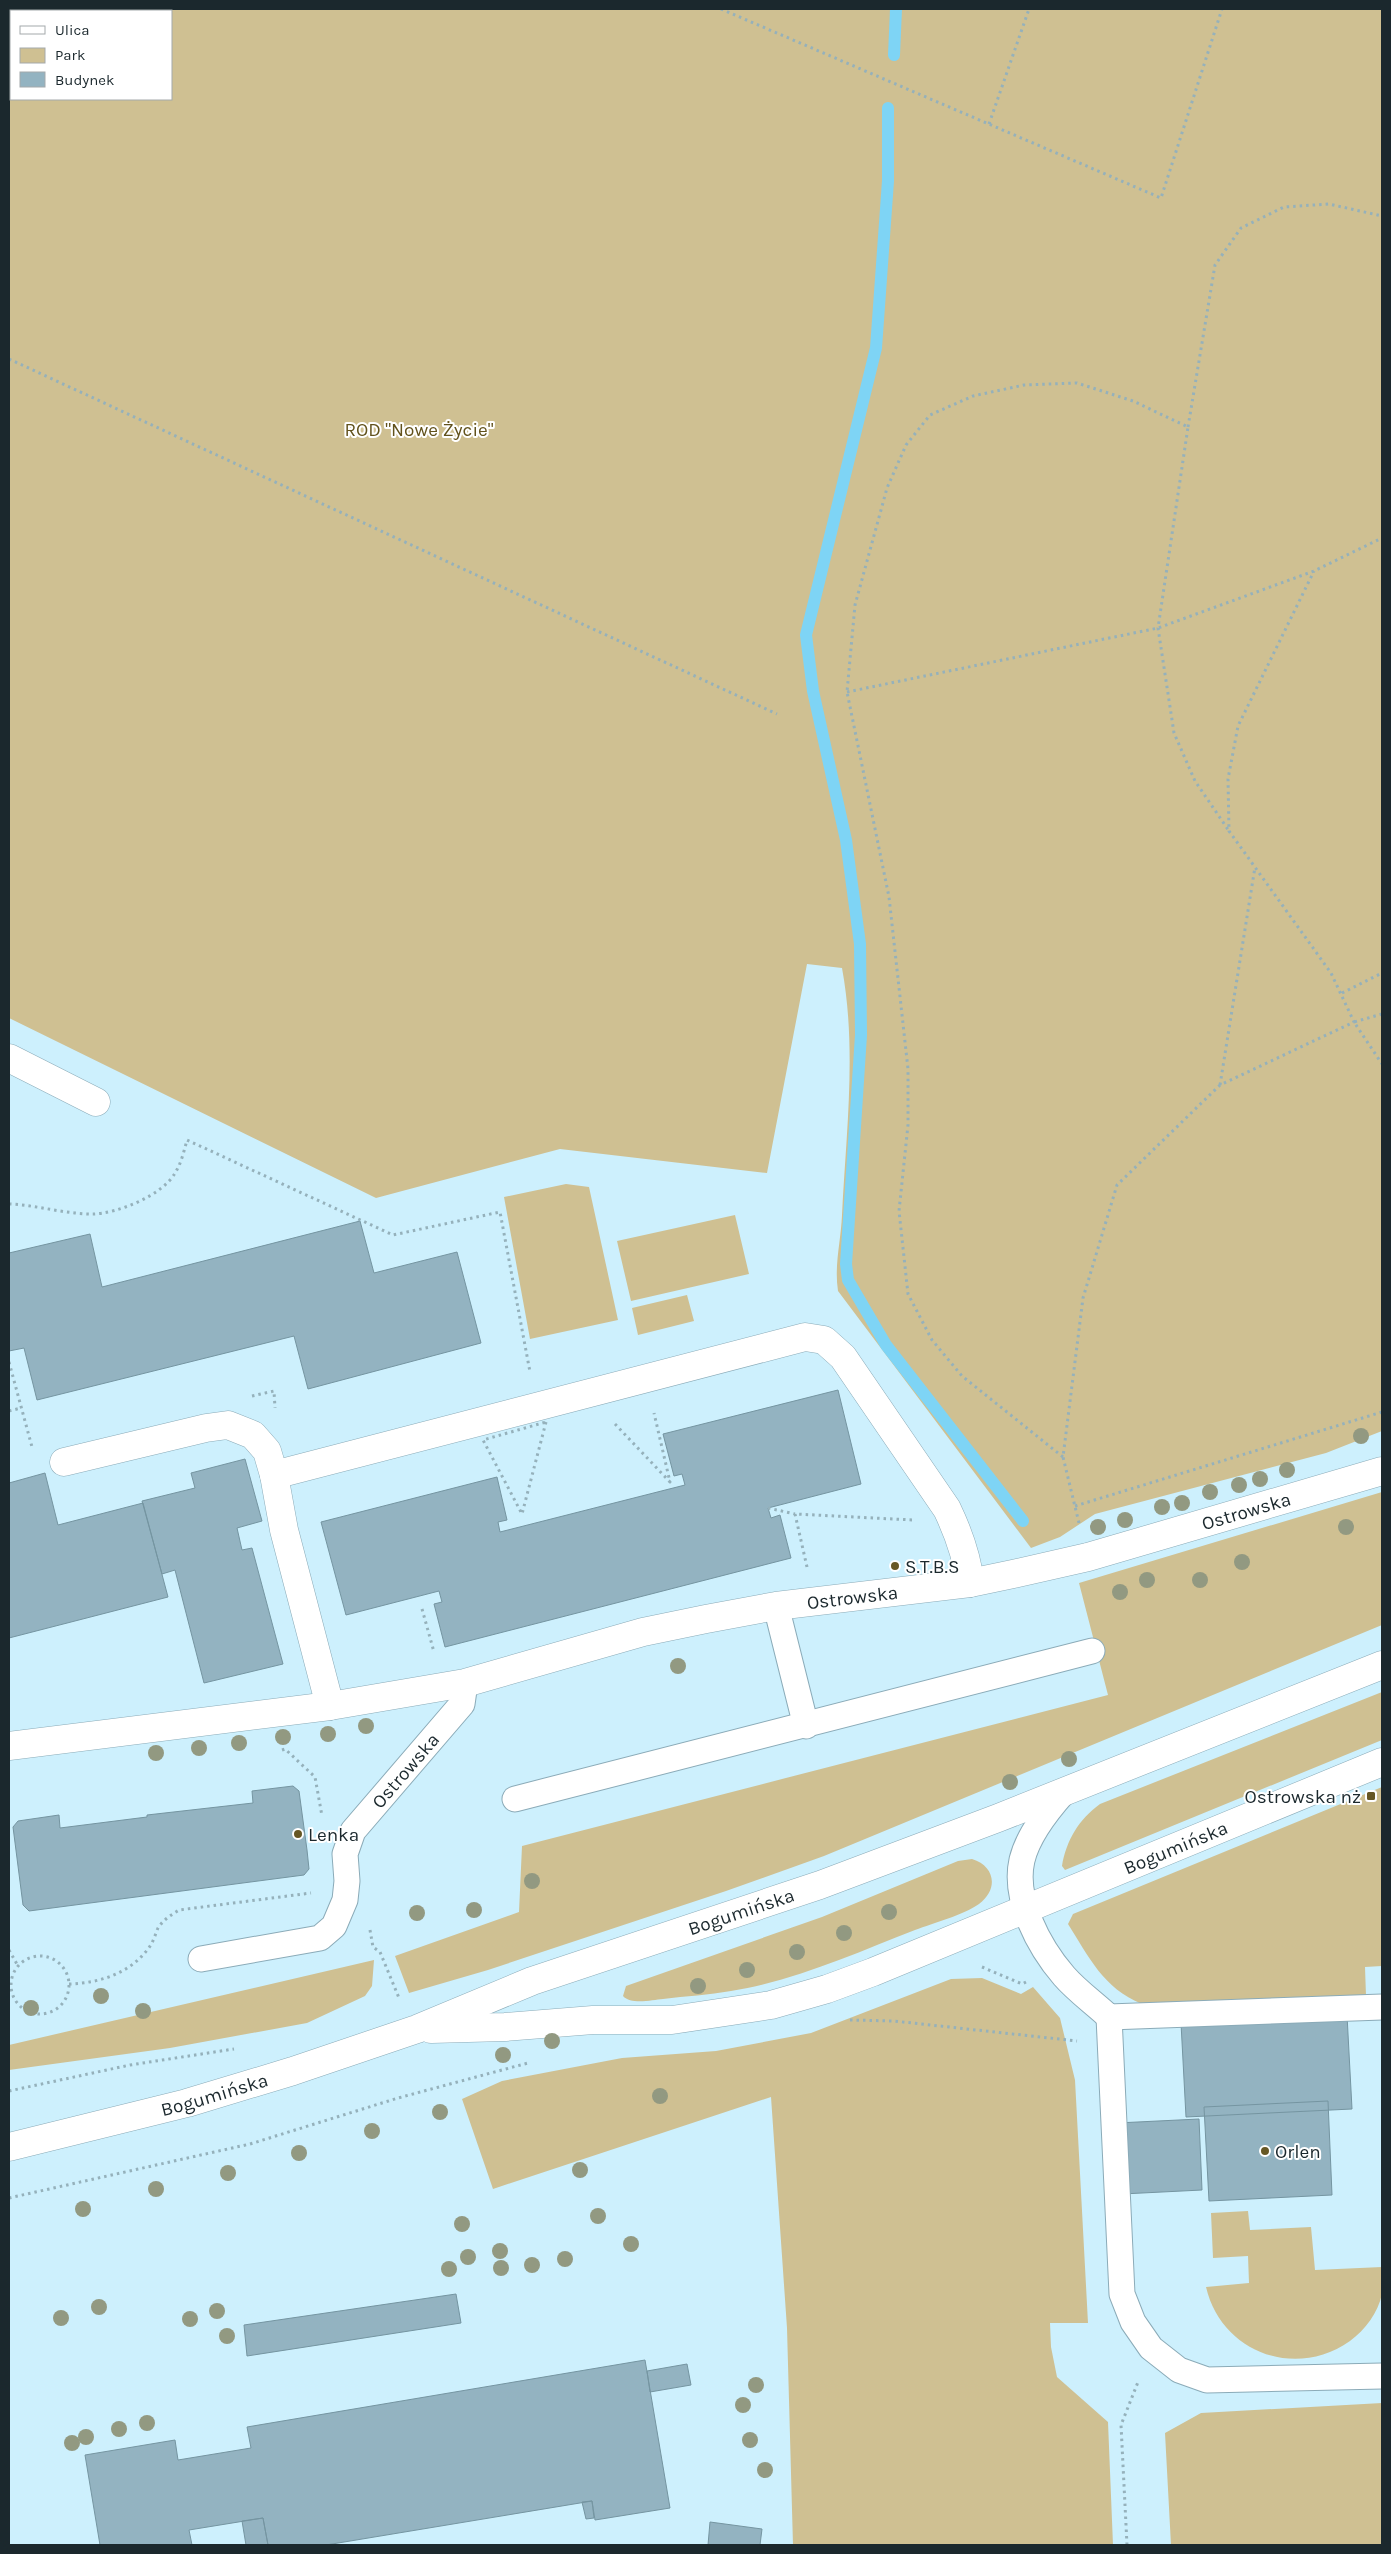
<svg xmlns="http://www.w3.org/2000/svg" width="1391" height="2554" viewBox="0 0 1391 2554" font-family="Karla,sans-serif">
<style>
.green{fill:#cfc092;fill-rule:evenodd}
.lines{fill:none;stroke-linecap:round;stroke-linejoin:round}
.stream{stroke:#7ed4f5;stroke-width:12}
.building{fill:#93b3c1;stroke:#7595a1}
.lane-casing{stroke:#8babb8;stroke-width:27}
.street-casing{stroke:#8babb8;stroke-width:29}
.secondary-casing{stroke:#8babb8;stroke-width:29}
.path{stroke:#95b1bb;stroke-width:3;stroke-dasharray:2.5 4;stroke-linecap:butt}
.lane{stroke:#fff;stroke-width:25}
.street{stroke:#fff;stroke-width:28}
.secondary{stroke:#fff;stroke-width:28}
.tree{fill:#929981}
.poi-dot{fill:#665724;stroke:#fff;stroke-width:2}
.labels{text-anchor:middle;stroke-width:4;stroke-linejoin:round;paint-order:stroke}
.park-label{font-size:19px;fill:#62521c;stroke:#fff}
.street-label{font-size:19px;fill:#1b282d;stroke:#fff}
.poi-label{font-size:19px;fill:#1b282d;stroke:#fff;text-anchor:start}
</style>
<rect width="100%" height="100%" fill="#cdf0fd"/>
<path class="green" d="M9 9H1382V1431L1326 1453 1095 1514 1060 1537 1031 1548 838 1291C834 1265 841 1241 842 1215 846 1133 857 1049 842 968L807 964 767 1173 560 1149 376 1198 9 1018ZM11 11H171V99H11Z
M566 1184 589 1187 618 1320 530 1339 504 1197Z
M735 1215 749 1274 631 1301 617 1241Z
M687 1295 694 1321 638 1335 632 1308Z
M1382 1492V1625L824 1856 726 1891 488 1970 409 1993 395 1956 519 1912 522 1846 1108 1695 1079 1583Z
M1382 1692V1740L1065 1870 1062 1866C1066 1841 1079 1819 1100 1804Z
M1382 1787V1966L1365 1967 1366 1996 1142 2004C1103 1988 1089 1957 1068 1924L1073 1914Z
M972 1859C995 1866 999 1889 979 1904 963 1915 934 1923 915 1930 856 1953 794 1981 731 1991 709 1995 686 1996 663 1999 652 2000 631 2005 623 1996L626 1986 822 1917 958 1861Z
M374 1960 372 1986 365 1996 307 2023 170 2048 9 2070V2045Z
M982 1978 1021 1994 1033 1987 1060 2018 1075 2080 1088 2323H1050L1051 2347 1057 2377 1108 2422 1113 2545H793L787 2328 771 2097 493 2189 462 2099 502 2081 622 2058 716 2051 811 2033 951 1979Z
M1248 2211 1250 2230 1311 2227 1315 2270 1382 2267C1382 2276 1383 2286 1382 2294 1378 2313 1365 2330 1350 2341 1295 2380 1221 2352 1206 2287L1249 2283 1248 2256 1213 2258 1211 2213Z
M1382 2403V2545H1171L1165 2433 1201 2413Z"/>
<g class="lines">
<path class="stream" d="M894 55 896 9
M888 108V181L876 348 806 635 813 691 846 840 860 944 861 1035 846 1264 848 1280 886 1345 1023 1521"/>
</g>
<path class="building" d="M360 1221 374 1273 457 1252 481 1343 308 1389 294 1336 37 1400 24 1348 9 1351V1253L90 1234 102 1287Z
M838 1390 861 1484 768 1508 771 1518 780 1515 791 1558 445 1647 434 1604 442 1602 439 1591 346 1615 321 1522 497 1477 507 1520 498 1522 500 1532 685 1485 682 1474 674 1476 663 1434Z
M245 1459 262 1521 237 1528 242 1550 252 1548 283 1664 204 1683 175 1570 162 1574 142 1501 195 1488 191 1473Z
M45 1473 58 1525 143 1503 168 1597 9 1638V1483Z
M293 1786 299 1791 307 1850 309 1869 304 1875 29 1911 23 1905 13 1827 18 1821 59 1815 60 1828 147 1817V1815L253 1803 252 1791Z
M1347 2015 1352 2109 1186 2117 1181 2023Z
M1328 2101 1332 2195 1209 2201 1204 2107Z
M1199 2119 1202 2190 1122 2194 1117 2123Z
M456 2294 461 2323 247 2356 244 2325Z
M645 2360 670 2508 595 2520 592 2501 326 2545H268L263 2518 189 2530 192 2545H100L85 2455 175 2440 178 2460 251 2448 247 2427Z
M687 2364 691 2385 650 2392 647 2371Z
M592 2501 594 2518 586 2519 582 2502Z
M263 2518 268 2545H246L242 2521Z
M710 2522 762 2529 760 2545H708Z"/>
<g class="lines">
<g class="lane-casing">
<g id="lane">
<path d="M776 1606 806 1726"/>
<path d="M1064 1792C1047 1811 1028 1835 1022 1860 1013 1899 1039 1947 1064 1976 1077 1991 1094 2003 1109 2017L1382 2007"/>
<path d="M515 1799 1092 1651"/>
<path id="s1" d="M201 1959 320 1938 334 1926 345 1900 347 1881 345 1854 353 1831 462 1704 465 1683"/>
<path d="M1109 2017 1122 2294 1133 2322 1151 2348 1179 2370 1207 2380 1382 2376"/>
</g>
</g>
<g class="street-casing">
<g id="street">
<path d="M9 1058 96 1102"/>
<path d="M64 1462 206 1428 228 1425 253 1435 267 1451 274 1475 805 1337 824 1340 843 1357 947 1509C959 1534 967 1556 970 1583"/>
<path d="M274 1475 284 1530 330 1706"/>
<path id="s2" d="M9 1746 330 1706 465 1683 643 1632 706 1619 776 1606 970 1583 1013 1574 1088 1557 1382 1471"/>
</g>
</g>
<g class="secondary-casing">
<g id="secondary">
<path id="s3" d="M431 2029 505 2027 593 2020H672L771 2005 827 1989 873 1972 1382 1762"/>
<path id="s4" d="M9 2147 187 2103 293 2071 417 2029 532 1981 820 1885 998 1818 1382 1665"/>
</g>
</g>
<path class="path" d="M721 9 1161 198 1222 9
M989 124 1029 9
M9 359 777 714
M1188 427 1215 265 1241 228 1284 207 1329 204 1382 216
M847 692 1158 628 1314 571 1382 538
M1342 993 1382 973
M1382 1014 1354 1022 1382 1064
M1220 1085 1255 867
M9 1204C37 1205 64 1214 92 1214 117 1214 163 1195 175 1173 181 1164 184 1151 187 1140L393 1235 500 1212 530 1372
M9 1362 32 1447
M252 1396 274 1391 275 1408
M9 1411 21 1408
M546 1422 522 1514 483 1440Z
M615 1424 670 1482 654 1413
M1063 1457 962 1376 932 1340 908 1294 899 1211 908 1125V1069L889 897 847 692 855 605 887 488 906 445 930 415 973 396 1024 385 1077 383 1133 401 1188 427 1158 628 1174 733 1195 781 1229 831
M1075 1506 1382 1412
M768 1508 795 1514
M1079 1523 1063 1457 1083 1298 1117 1185 1220 1085 1354 1022 1331 973 1229 831 1228 779 1238 726 1314 571
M807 1567 795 1514 913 1520
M422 1609 434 1652
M282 1750 285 1749 315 1777 322 1816
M370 1930 373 1947 380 1952 399 1998
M9 1950 18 1966
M11 1985a29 29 0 1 1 58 0a29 29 0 1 1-58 0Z
M982 1967 1022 1984 1026 1982
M69 1984C99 1983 129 1974 148 1949 153 1943 155 1935 158 1928 163 1920 171 1915 179 1910L311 1893
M850 2020 894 2021 1077 2041
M9 2091 130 2065 234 2049
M9 2198 250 2144 398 2098 528 2063
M1127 2545 1121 2425 1138 2382"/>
<use href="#lane" class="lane"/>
<use href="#street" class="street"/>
<use href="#secondary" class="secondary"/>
</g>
<g class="tree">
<circle cx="1361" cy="1436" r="8"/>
<circle cx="1287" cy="1470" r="8"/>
<circle cx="1260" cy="1479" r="8"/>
<circle cx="1239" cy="1485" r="8"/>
<circle cx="1210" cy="1492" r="8"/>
<circle cx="1182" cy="1503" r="8"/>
<circle cx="1162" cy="1507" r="8"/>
<circle cx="1125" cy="1520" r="8"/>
<circle cx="1098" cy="1527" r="8"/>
<circle cx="1346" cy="1527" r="8"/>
<circle cx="1242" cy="1562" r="8"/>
<circle cx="1147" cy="1580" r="8"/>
<circle cx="1200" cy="1580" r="8"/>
<circle cx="1120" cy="1592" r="8"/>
<circle cx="678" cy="1666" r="8"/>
<circle cx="366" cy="1726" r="8"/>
<circle cx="328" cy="1734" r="8"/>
<circle cx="283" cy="1737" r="8"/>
<circle cx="239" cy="1743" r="8"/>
<circle cx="199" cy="1748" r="8"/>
<circle cx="156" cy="1753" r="8"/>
<circle cx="1069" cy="1759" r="8"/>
<circle cx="1010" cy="1782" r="8"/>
<circle cx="532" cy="1881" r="8"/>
<circle cx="474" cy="1910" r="8"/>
<circle cx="889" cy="1912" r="8"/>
<circle cx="417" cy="1913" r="8"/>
<circle cx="844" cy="1933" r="8"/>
<circle cx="797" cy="1952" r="8"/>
<circle cx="747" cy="1970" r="8"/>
<circle cx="698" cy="1986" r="8"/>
<circle cx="101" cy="1996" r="8"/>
<circle cx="31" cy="2008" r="8"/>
<circle cx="143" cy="2011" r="8"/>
<circle cx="552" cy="2041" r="8"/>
<circle cx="503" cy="2055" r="8"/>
<circle cx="660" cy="2096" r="8"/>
<circle cx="440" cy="2112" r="8"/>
<circle cx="372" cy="2131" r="8"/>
<circle cx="299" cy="2153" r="8"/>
<circle cx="580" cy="2170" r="8"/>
<circle cx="228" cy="2173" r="8"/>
<circle cx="156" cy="2189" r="8"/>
<circle cx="83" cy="2209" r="8"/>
<circle cx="598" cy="2216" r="8"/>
<circle cx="462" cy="2224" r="8"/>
<circle cx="631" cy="2244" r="8"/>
<circle cx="500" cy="2251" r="8"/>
<circle cx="468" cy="2257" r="8"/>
<circle cx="565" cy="2259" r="8"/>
<circle cx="532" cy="2265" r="8"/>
<circle cx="501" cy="2268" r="8"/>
<circle cx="449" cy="2269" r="8"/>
<circle cx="99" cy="2307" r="8"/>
<circle cx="217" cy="2311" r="8"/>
<circle cx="61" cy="2318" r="8"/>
<circle cx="190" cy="2319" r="8"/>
<circle cx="227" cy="2336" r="8"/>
<circle cx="756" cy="2385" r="8"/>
<circle cx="743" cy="2405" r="8"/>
<circle cx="147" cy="2423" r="8"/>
<circle cx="119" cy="2429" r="8"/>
<circle cx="86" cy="2437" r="8"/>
<circle cx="750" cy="2440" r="8"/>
<circle cx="72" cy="2443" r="8"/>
<circle cx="765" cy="2470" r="8"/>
</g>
<g class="poi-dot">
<circle cx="895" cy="1566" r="5"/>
<rect x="1366" y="1791" width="10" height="10" rx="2.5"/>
<circle cx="298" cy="1834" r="5"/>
<circle cx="1265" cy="2151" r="5"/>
</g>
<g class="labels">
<g class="park-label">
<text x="419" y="436">ROD "Nowe Życie"</text>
</g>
<g class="street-label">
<text dy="7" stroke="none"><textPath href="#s2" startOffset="1262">Ostrowska</textPath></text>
<text dy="7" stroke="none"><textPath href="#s2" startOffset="858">Ostrowska</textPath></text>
<text dy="7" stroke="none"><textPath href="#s1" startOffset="318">Ostrowska</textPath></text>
<text dy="7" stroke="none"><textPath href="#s3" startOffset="776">Bogumińska</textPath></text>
<text dy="7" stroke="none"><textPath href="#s4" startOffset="770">Bogumińska</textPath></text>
<text dy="7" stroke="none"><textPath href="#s4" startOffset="212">Bogumińska</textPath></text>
</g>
<g class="poi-label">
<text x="905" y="1573">S.T.B.S</text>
<text x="1361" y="1803" text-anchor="end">Ostrowska nż</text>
<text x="308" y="1841">Lenka</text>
<text x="1275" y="2158">Orlen</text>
</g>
</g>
<rect width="1391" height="2554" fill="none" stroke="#1b282d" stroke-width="20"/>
<rect x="10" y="10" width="162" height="90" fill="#ffffff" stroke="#a4a9ab"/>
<rect x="20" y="26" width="25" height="8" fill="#ffffff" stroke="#a4a9ab"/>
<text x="55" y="35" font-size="15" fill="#1b282d">Ulica</text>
<rect x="20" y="48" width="25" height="15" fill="#cfc092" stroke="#a4a9ab"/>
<text x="55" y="60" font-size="15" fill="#1b282d">Park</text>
<rect x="20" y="72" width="25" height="15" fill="#93b3c1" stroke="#a4a9ab"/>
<text x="55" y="85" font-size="15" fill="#1b282d">Budynek</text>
</svg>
